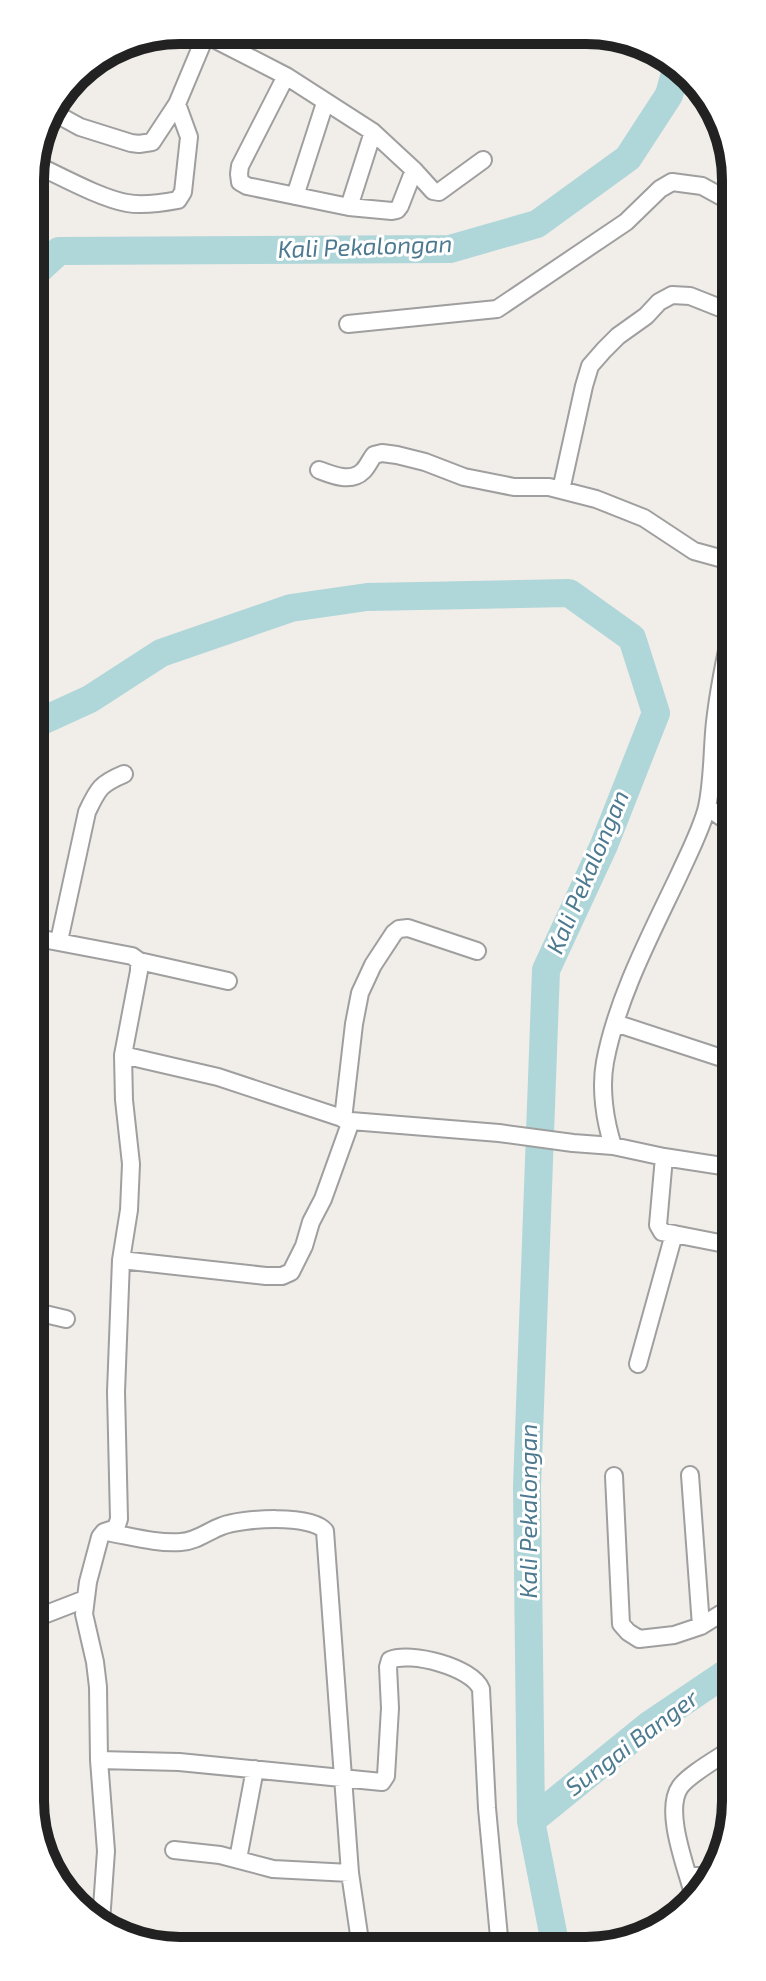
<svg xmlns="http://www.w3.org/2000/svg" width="766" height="1981" viewBox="0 0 766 1981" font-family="'Exo 2',sans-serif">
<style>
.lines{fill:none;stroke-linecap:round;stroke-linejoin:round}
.river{stroke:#afd6d9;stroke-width:28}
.minor-casing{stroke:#9f9f9f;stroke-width:20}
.minor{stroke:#fff;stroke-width:16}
.labels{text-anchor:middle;stroke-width:6;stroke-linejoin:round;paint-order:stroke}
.water-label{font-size:24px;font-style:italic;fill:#4d7a90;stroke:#fff}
.rim{fill:none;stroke:#222;stroke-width:10}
</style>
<rect width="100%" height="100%" fill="#f1ede9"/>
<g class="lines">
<path class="river" d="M31 277 59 251 450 249 537 224 628 158 669 95 677 66
M31 726 90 699 161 653 291 608 367 597 569 593 632 638 656 713 604 845 546 970 527 1487 531 1821 556 1948
M531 1821 649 1725 735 1667"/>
<g class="minor-casing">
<path id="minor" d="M177 31 202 43
M206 35 286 76 373 132 414 170
M286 76 240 166 239 174 240 182 247 186 349 207 392 211 397 210 400 206 414 170 433 191 439 192 483 160
M49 110 80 127 131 143 139 144 152 142 177 104 208 30
M32 163C59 175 99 198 127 203 143 206 162 203 178 200L183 192 189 137 177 104
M295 196 325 103
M349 207 373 132
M348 324 497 309 626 222 660 189 672 182 702 186 733 203
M734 466C730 482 722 503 734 517
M319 470C332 475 351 483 363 471 368 466 370 460 374 455L382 453 397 455 425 462 464 477 514 487H549L596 499 644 518 694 551 734 562
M561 490 584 386 590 366 604 350 618 336 646 316 659 302 672 295 690 296 733 313
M726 560 734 519
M707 807 734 826
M31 837 36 818 34 782
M32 937 132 956 139 961 228 981
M59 941 87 812C98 789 100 784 124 774
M615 1023 734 1062
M123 1055 139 971V961
M343 1119 354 1024 360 993 373 965 394 933 399 929 408 928 477 951
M613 1146C605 1121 600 1089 605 1062 617 998 651 934 679 875 688 855 702 828 707 807 713 780 712 749 715 722 719 687 726 653 734 619
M674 1234 735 1246
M121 1260 129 1210 131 1164 124 1100 123 1055 218 1077 351 1121
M32 1311 66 1319
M638 1364 674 1234 662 1232 658 1225 664 1157
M690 1475 701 1626
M614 1476 621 1624 628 1632 639 1639 674 1635 701 1626 735 1605
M106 1532C130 1536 157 1544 181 1542 197 1541 208 1531 222 1526 242 1518 312 1514 325 1531L350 1873 361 1948
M33 1615 41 1616 85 1599
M99 1760 179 1762 382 1782 386 1776 390 1708 388 1667 390 1660C410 1651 472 1667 481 1689L487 1808 500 1948
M174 1850 220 1855 273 1869 350 1873
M238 1859 255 1769
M688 1876H709
M692 1890C685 1864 664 1810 680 1787 689 1774 722 1756 736 1746
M101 1922 106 1851 99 1760 98 1687 95 1662 84 1614 88 1582 100 1537 104 1532 116 1528 119 1519 116 1392 121 1260 266 1276H282L291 1272 304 1246 311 1222 323 1199 351 1121 499 1133 573 1143 613 1146 664 1157 735 1168"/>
</g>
<use href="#minor" class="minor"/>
</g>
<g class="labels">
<g class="water-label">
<text transform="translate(365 247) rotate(-2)" y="8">Kali Pekalongan</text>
<text transform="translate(588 872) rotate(-67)" y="8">Kali Pekalongan</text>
<text transform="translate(529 1511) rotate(-90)" y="8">Kali Pekalongan</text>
<text transform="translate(632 1743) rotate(-37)" y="8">Sungai Banger</text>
</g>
</g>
<path d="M0 0H766V1981H0ZM180 44H586A136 136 0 0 1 722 180V1801A136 136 0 0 1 586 1937H180A136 136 0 0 1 44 1801V180A136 136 0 0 1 180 44Z" fill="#fff" fill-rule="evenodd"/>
<path class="rim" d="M180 44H586A136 136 0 0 1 722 180V1801A136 136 0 0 1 586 1937H180A136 136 0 0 1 44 1801V180A136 136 0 0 1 180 44Z"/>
</svg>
